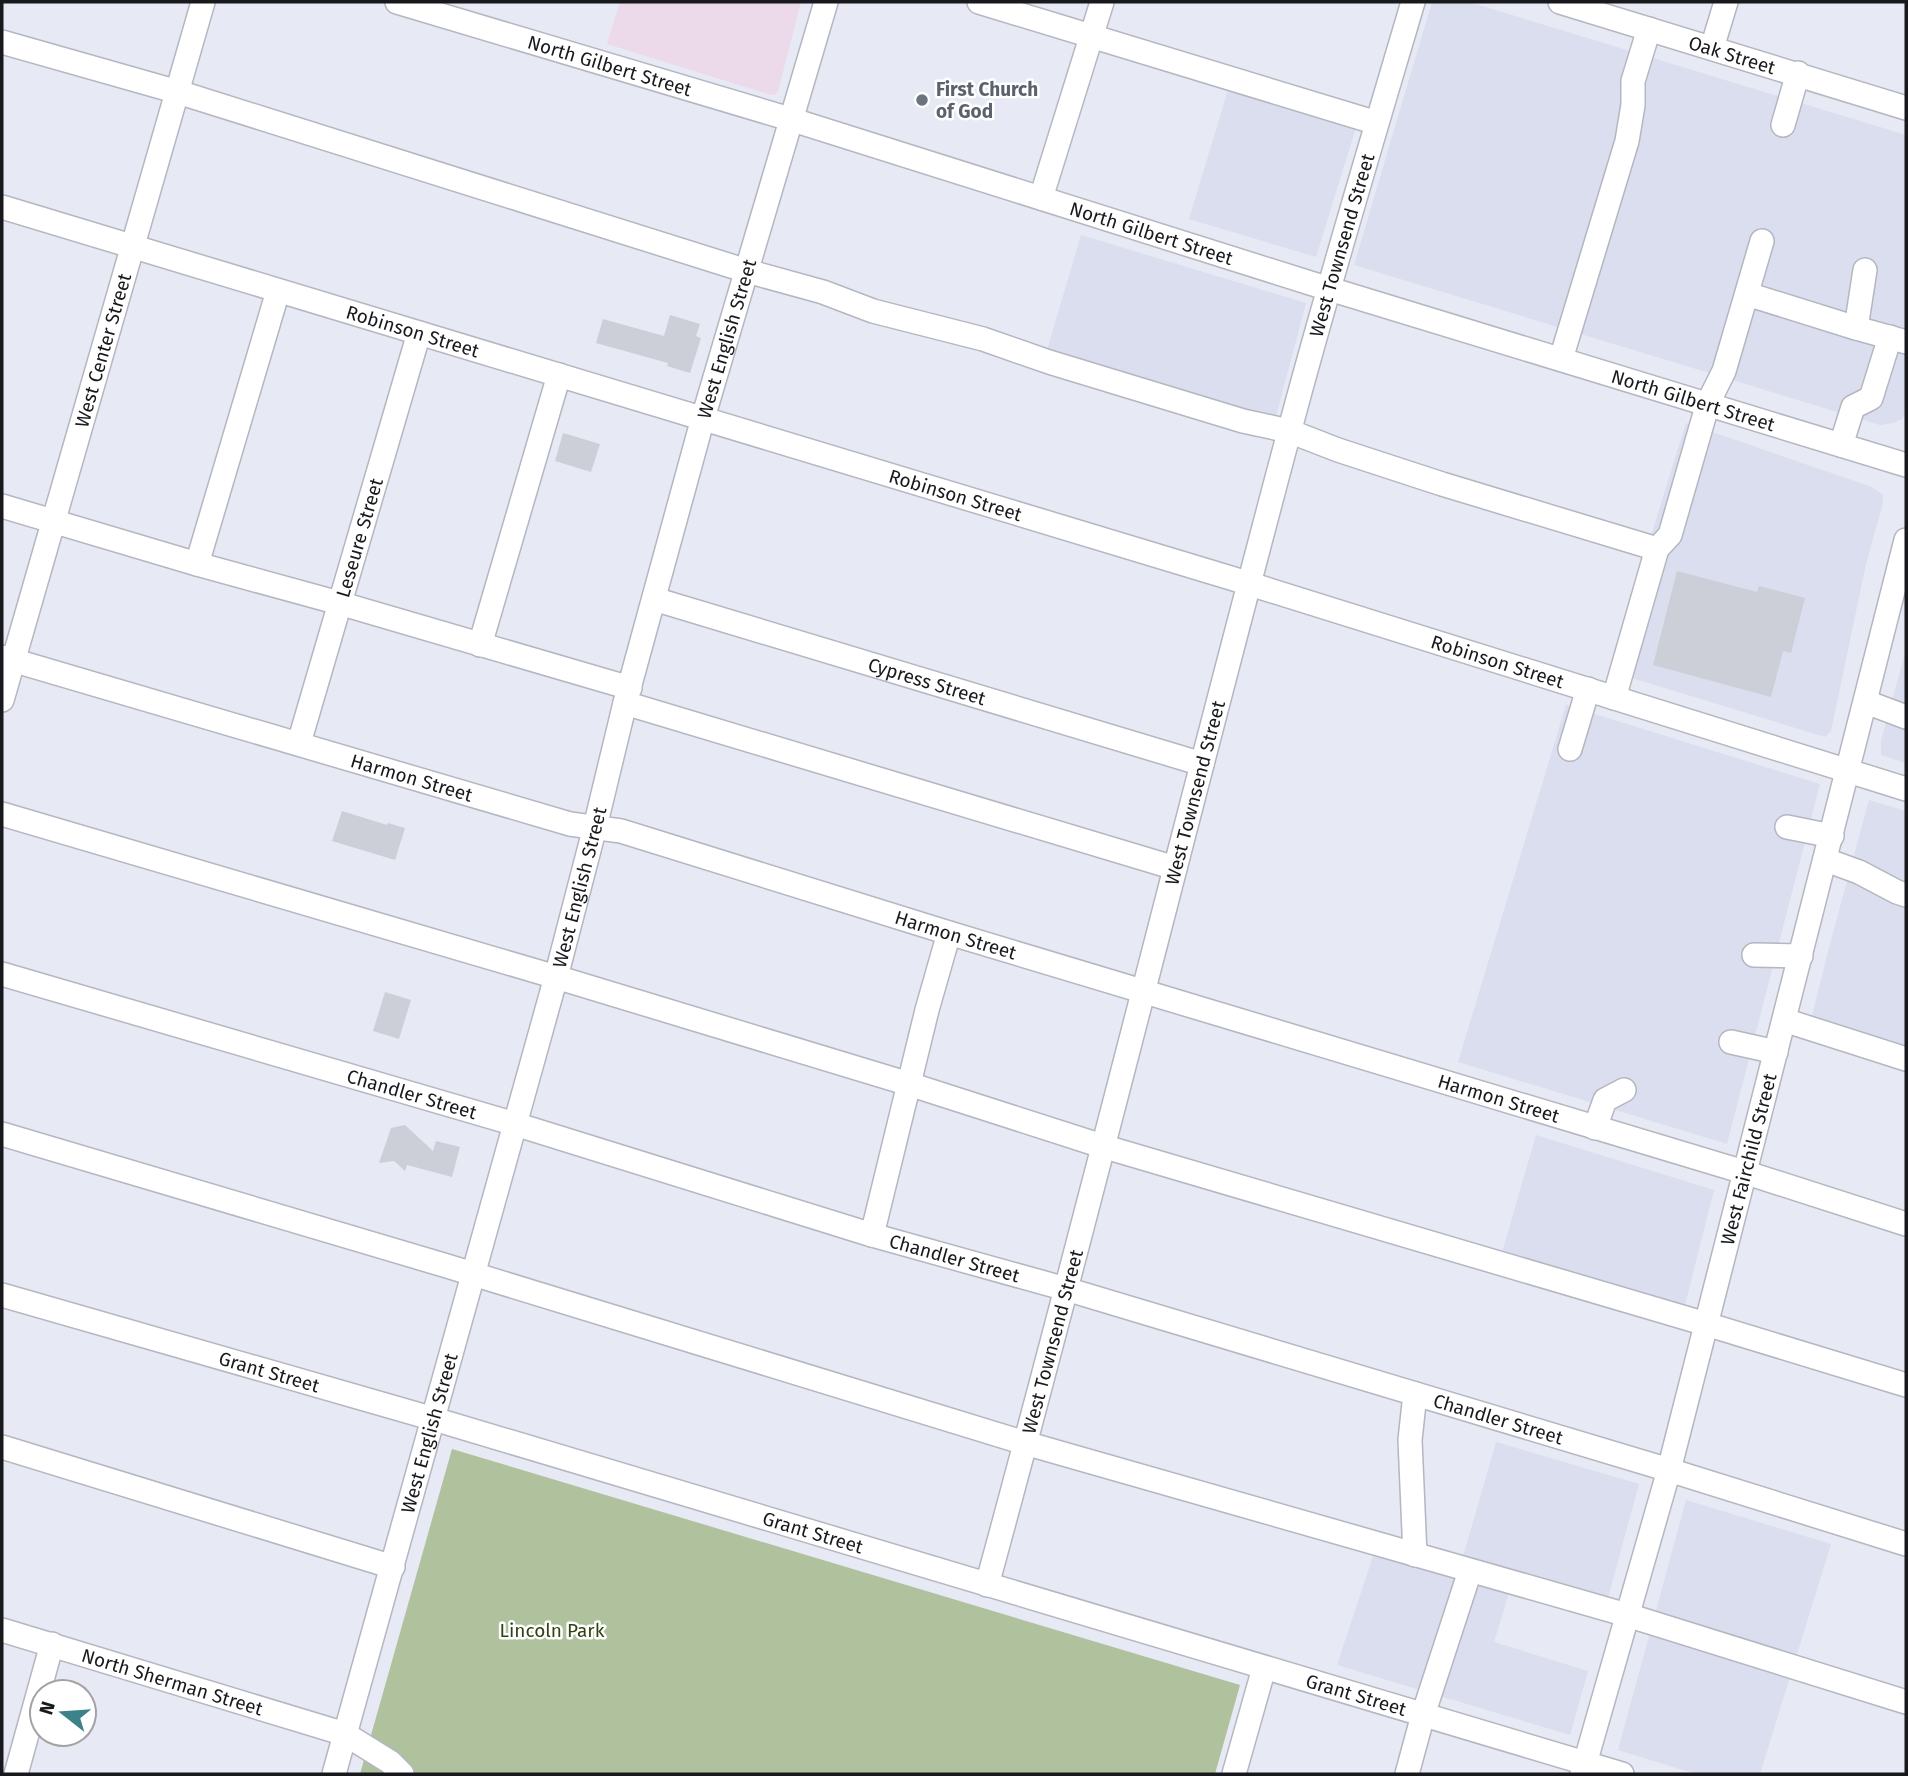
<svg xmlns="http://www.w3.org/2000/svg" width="1908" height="1776" viewBox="0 0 1908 1776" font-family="'Fira Sans',sans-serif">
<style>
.built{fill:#dadeef}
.education{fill:#ecd9ea}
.green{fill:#b0c19d}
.building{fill:#ccced8}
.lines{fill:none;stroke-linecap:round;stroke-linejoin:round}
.minor-casing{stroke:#b4b6c0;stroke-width:26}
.minor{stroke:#fff;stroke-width:23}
.worship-dot{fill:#6b7280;stroke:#fff;stroke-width:2.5}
.labels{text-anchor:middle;stroke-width:5;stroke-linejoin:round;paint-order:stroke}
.street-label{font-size:19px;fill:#18191c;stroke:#fff}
.worship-label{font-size:19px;font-weight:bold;fill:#5b616d;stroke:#fff;text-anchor:start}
.park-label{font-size:19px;fill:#2f4210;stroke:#fff}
</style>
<rect width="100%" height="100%" fill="#e7e9f4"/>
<path class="built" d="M1432 2H1469L1906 135V411L1902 419 1893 423 1880 425 1354 265Z
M1231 80 1359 118 1316 257 1189 219Z
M1081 235 1306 303 1273 428 1044 360Z
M1686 423 1872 487 1882 494 1883 503 1866 564 1831 731 1825 737 1609 671Z
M1906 649V763L1881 755V741Z
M1566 705 1820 784 1727 1144 1458 1062Z
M1869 800 1906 811V1059L1809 1028 1831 940Z
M1536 1135 1714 1190 1682 1317 1499 1263Z
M1496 1442 1639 1484 1605 1609 1512 1583 1494 1642 1588 1671 1570 1735 1337 1665 1377 1544 1460 1567Z
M1686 1500 1831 1544 1760 1774H1696L1618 1750Z"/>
<path class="education" d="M620 2H801L778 91 776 94 771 95 607 44Z"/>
<path class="green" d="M452 1449 1240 1685 1215 1774H360Z"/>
<path class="building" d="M670 315 700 324 696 336 701 338 690 373 667 366 668 363 596 343 603 319 664 336Z
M563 433 600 444 591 472 555 461Z
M1677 571 1757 592 1759 586 1805 598 1791 653 1783 651 1771 697 1653 665Z
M342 811 387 825 388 823 405 828 395 860 332 841Z
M385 992 411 1000 399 1039 373 1031Z
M405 1125 433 1151 436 1141 460 1147 452 1177 407 1165 405 1171 394 1161 379 1163 391 1128Z"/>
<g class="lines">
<g class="minor-casing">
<g id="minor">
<path id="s1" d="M397 2 793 120 1310 283 1906 465"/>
<path d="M979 2 1377 123"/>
<path id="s2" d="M1560 2 1906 108"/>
<path d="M2 42 178 92 747 271 823 292 873 311 983 339 1049 362 1243 421 1289 431 1338 450 1442 484 1657 549"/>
<path d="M1712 48 1726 2"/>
<path d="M1783 125 1798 73"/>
<path d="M1041 198 1102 2"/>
<path id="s3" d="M2 207 1234 579 1906 789"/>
<path d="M1865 270 1856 328 1906 342"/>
<path d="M1747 294 1856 328"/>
<path d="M1561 359 1627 141 1633 105V81L1649 29"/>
<path d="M1841 445 1853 407 1871 398 1890 337"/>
<path d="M2 506 197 564 339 603 630 688"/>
<path d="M197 564 278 291"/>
<path id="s4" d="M654 599 1202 764"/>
<path d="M480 645 559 375"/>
<path id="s5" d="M2 657 570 824 621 831 949 933 1744 1172 1906 1224"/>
<path d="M1614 698 1657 549 1670 535 1708 403 1724 371 1762 241"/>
<path id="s6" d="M2 700 203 2"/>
<path d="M1866 702 1906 717"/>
<path d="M625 703 1175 868"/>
<path id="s7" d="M299 743 419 333"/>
<path d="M1570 749 1588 689"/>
<path d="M2 814 556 977 909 1084 1102 1146 1706 1324 1906 1385"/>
<path d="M1787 827 1832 836"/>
<path d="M1826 860 1859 872 1897 892 1906 895"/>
<path d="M1754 955 1801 956"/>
<path id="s8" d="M2 974 515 1124 872 1235 1066 1289 1669 1470 1906 1544"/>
<path d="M1784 1020 1906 1059"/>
<path d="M1731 1042 1776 1052"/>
<path d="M1595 1128 1605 1100 1624 1090"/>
<path d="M2 1134 447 1266 1025 1443 1627 1615 1906 1702"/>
<path d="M872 1235 927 1010 949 933"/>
<path id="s9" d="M2 1295 434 1419 1622 1774"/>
<path d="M2 1447 393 1567"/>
<path d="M1415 1555 1410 1440 1415 1394"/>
<path id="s10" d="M987 1585C1092 1201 1187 814 1290 429 1328 286 1371 144 1413 2"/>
<path id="s11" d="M2 1630 345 1734 390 1762 402 1774"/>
<path d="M16 1774 52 1644"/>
<path id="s12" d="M334 1774 556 977 595 827 625 703 703 418 826 2"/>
<path d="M1234 1774 1264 1668"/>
<path d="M1407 1774 1423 1715 1470 1571"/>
<path id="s13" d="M1582 1774 1669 1470 1906 540"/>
</g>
</g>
<use href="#minor" class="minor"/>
</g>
<circle class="worship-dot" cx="922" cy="100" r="7"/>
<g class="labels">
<g class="street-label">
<text dy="7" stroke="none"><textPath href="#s2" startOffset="180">Oak Street</textPath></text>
<text dy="7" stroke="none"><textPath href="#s1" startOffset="222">North Gilbert Street</textPath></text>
<text dy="7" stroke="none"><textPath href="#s1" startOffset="789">North Gilbert Street</textPath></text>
<text dy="7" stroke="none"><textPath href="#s10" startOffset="1386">West Townsend Street</textPath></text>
<text dy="7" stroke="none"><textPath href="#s3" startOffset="429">Robinson Street</textPath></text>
<text dy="7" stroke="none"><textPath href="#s12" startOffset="1488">West English Street</textPath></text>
<text dy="7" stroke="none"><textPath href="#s6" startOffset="364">West Center Street</textPath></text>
<text dy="7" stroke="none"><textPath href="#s1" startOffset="1356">North Gilbert Street</textPath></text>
<text dy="7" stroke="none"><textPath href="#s3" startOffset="996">Robinson Street</textPath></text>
<text dy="7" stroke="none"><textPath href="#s7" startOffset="214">Leseure Street</textPath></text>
<text dy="7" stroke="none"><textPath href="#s3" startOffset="1563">Robinson Street</textPath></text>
<text dy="7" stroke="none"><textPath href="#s4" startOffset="285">Cypress Street</textPath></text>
<text dy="7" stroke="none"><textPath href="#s5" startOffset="427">Harmon Street</textPath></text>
<text dy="7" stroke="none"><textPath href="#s10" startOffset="819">West Townsend Street</textPath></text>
<text dy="7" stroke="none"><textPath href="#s12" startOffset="920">West English Street</textPath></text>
<text dy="7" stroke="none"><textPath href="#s5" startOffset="994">Harmon Street</textPath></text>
<text dy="7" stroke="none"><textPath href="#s8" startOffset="427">Chandler Street</textPath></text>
<text dy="7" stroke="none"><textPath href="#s5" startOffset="1561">Harmon Street</textPath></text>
<text dy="7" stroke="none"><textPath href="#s13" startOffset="637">West Fairchild Street</textPath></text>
<text dy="7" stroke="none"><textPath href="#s8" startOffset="994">Chandler Street</textPath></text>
<text dy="7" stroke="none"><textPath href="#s10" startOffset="252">West Townsend Street</textPath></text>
<text dy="7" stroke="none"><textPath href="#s9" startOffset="278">Grant Street</textPath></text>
<text dy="7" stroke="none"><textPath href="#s8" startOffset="1561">Chandler Street</textPath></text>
<text dy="7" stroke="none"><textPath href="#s12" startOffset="354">West English Street</textPath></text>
<text dy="7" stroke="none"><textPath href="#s9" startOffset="845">Grant Street</textPath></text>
<text dy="7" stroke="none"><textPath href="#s11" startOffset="178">North Sherman Street</textPath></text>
<text dy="7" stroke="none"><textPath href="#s9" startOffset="1412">Grant Street</textPath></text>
</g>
<g class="worship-label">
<text x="936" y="96">First Church<tspan x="936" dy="22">of God</tspan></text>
</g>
<g class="park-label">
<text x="552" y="1637">Lincoln Park</text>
</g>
</g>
<rect width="1908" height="1776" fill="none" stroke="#18191c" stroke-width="7"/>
<g transform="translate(63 1713) rotate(287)"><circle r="33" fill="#ffffff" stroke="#a3a3a4" stroke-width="2"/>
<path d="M0-5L12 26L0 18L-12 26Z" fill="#3b8389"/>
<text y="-10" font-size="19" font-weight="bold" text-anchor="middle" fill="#18191c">N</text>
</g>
</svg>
